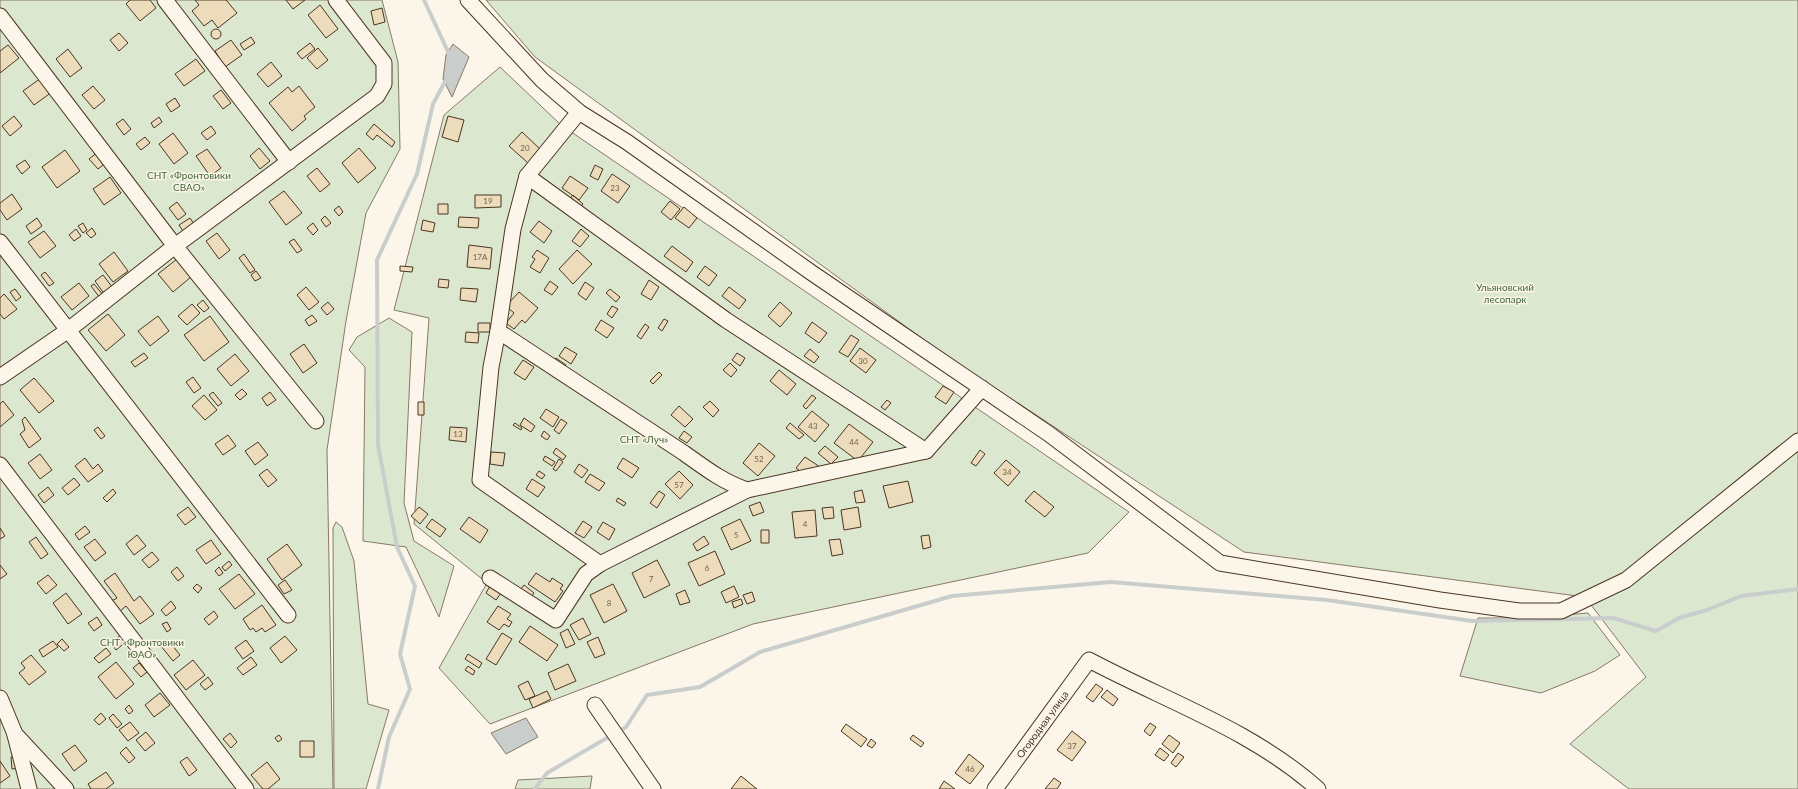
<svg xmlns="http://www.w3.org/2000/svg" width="1798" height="789" viewBox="0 0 1798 789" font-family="Lato,sans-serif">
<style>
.green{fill:#dce7d0;stroke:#887966}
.water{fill:#c9cecd;stroke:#887966}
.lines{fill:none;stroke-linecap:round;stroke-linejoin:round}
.stream{stroke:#c9cecd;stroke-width:4}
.building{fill:#ecdcbc;stroke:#4a3520}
.minor-casing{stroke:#4a3520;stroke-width:17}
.minor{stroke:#fbf6e9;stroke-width:15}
.labels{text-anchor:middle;stroke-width:3;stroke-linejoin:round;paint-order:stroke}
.number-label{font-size:8px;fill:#725f47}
.park-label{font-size:10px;fill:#436837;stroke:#fbf6e9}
.street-label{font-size:10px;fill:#4a3520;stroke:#fbf6e9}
</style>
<rect width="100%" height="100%" fill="#fbf6e9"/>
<path class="green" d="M0 0H382L398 62 400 149 366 213 346 321 327 450 333 789H0Z
M486 0H1798V789H1629L1570 744 1646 677 1585 597 1244 552 945 355 535 57Z
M500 67 561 125 1129 512 1088 553 753 624 490 724 439 668 487 583 414 524 429 318 394 310 444 115Z
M389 318 412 332 404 503 414 541 454 566 439 617 406 547 363 541 365 367 349 350 357 337Z
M336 522 342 527 354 561 368 704 389 710 366 789H334L333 528Z
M1588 613 1620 655 1595 671 1541 693 1460 676 1478 618H1527Z
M592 776 590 789H515L518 780Z"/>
<path class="water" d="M453 44 469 57 452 97 443 79 446 55Z
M526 718 538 737 506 754 491 733Z"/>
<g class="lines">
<path class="stream" d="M424 0 450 56
M618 732 626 727 647 695 700 687 760 652 952 596 1111 582 1327 600 1472 621 1613 618 1656 631 1679 618 1707 610 1741 596 1798 589
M378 789 389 737 410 689 400 654 415 586 397 547 378 445 377 260 417 174 433 104 447 78
M535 789 547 773 612 735"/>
</g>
<path class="building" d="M130 0H150L156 8 140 21 126 4Z
M195 0H226L237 13 218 28 212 20 204 26 192 11 199 5Z
M286 0H305L293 9Z
M320 5 338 29 326 38 308 15Z
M382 8 385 22 374 25 371 11Z
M211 34a5 5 0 1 1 10 0a5 5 0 1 1-10 0Z
M119 33 128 43 119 51 110 40Z
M251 37 255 43 244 50 240 44Z
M231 40 242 55 225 67 215 51Z
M310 43 315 49 302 59 297 53Z
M8 45 19 58 0 73V51Z
M318 48 328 60 317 69 307 58Z
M68 49 82 68 70 77 56 59Z
M196 59 205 71 184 86 175 74Z
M271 62 282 76 268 87 257 74Z
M41 78 52 92 34 105 23 91Z
M93 86 105 100 94 109 82 95Z
M299 86 315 107 304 116 306 119 292 131 269 103 288 87 292 92Z
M221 90 231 103 223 109 213 96Z
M175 98 180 106 171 112 166 104Z
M14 116 22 126 10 136 2 126Z
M448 116 464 120 458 142 442 137Z
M159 117 162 122 154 128 151 123Z
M123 119 131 129 124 135 116 124Z
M374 124 395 142 392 147 377 135 373 140 366 134Z
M211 126 216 133 207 140 201 133Z
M522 132 541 150 528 163 509 146Z
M173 133 188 153 174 164 159 144Z
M145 137 150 143 141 150 136 144Z
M259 148 270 161 260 169 250 156Z
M359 148 376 168 358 183 342 163Z
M207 149 221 168 210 176 196 156Z
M65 150 80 171 57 188 42 167Z
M99 151 108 161 98 169 89 159Z
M25 160 30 167 22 174 16 166Z
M595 165 603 169 598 180 590 176Z
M317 168 330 184 320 192 307 176Z
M612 174 630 186 618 203 601 191Z
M570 176 588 188 579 200 562 188Z
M110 177 121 193 104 205 93 189Z
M284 191 302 213 286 225 269 202Z
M12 194 22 209 7 220 0 210V203Z
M475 195H501V207L475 208Z
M573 195 583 204 577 211 567 202Z
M670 201 680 209 671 220 661 212Z
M177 202 186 214 178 220 169 208Z
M438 204H448V214H438Z
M339 206 343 212 339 216 334 210Z
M684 207 697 218 689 228 675 218Z
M325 216 331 223 326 227 321 220Z
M459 217 479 218 478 228 458 227Z
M37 218 42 226 31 234 26 226Z
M190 218 194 224 183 231 179 225Z
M423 220 435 223 433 232 421 230Z
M539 221 552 231 544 243 530 232Z
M83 223 87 230 83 233 78 226Z
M313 223 318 230 313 235 307 228Z
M92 228 96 234 91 238 86 233Z
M76 229 81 236 74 241 69 235Z
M581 229 589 236 580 247 572 241Z
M44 231 56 246 40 258 28 242Z
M217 233 230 250 219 259 206 241Z
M294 239 302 250 297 253 289 242Z
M469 245 492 248 490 269 467 267Z
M672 246 693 262 686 272 664 256Z
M537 250 549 258 540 273 530 267 535 259 532 257Z
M577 250 592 264 573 284 559 269Z
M114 252 128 271 113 282 99 264Z
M244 254 255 270 250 273 239 258Z
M177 259 191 277 173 292 158 274Z
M400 266 413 267 412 272 400 271Z
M705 266 717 275 709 286 697 277Z
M256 271 261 278 255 281 251 275Z
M45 272 54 283 49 286 41 275Z
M103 275 113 288 105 295 95 281Z
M439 279 449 280 448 288 438 287Z
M649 280 659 287 651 300 641 294Z
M550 281 558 287 552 295 544 290Z
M585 282 594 288 586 300 578 294Z
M79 283 89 296 72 310 61 297Z
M94 284 103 295 100 298 91 286Z
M306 287 319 302 309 310 297 295Z
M729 287 746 300 739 309 722 296Z
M461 288 478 289 476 302 460 300Z
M15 289 21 297 16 301 10 292Z
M610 289 620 297 616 302 606 293Z
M519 292 538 308 525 323 522 320 514 329 506 323 514 313 506 306Z
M4 294 17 309 4 319 0 314V298Z
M203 300 209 308 204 312 197 305Z
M328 302 334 309 327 315 321 308Z
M780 302 792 313 780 327 768 316Z
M192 304 200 313 187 325 178 316Z
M612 306 618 309 612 318 607 314Z
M108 314 125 335 106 351 88 330Z
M312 315 317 321 309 326 305 320Z
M158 316 169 331 150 346 138 331Z
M210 316 229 342 204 361 184 335Z
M664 319 668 321 662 331 658 328Z
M601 320 614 328 607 338 595 330Z
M812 322 827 333 819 343 805 333Z
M478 323H490V332H478Z
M645 324 649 327 641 339 637 336Z
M466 332 479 333 478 343 465 342Z
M851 335 859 340 848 357 839 352Z
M304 344 317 363 303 373 290 354Z
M565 347 577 354 571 364 559 356Z
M860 348 876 360 866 373 850 361Z
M810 349 819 357 814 363 804 356Z
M144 353 148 358 135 367 131 362Z
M737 353 745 358 740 366 732 360Z
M235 354 249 371 231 386 217 369Z
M556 358 566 365 564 368 554 360Z
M523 360 534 367 525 380 514 373Z
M730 363 737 370 731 377 723 370Z
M779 370 796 384 787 395 770 381Z
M659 372 662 375 653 384 650 381Z
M193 377 201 388 194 393 186 382Z
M34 378 54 401 39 413 20 390Z
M943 386 954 392 946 404 935 397Z
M242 389 247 394 240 400 235 395Z
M213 392 222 403 218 406 209 395Z
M270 392 276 400 267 406 262 398Z
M204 395 217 410 205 420 192 406Z
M812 395 816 398 806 409 803 406Z
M887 400 891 403 885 410 881 407Z
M3 401 14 415 0 427V404Z
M710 401 719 410 713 417 703 407Z
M418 402H424V415H418Z
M679 406 693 419 685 427 671 415Z
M546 409 559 417 553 427 540 418Z
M812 411 829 425 815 442 798 427Z
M25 417 41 439 29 448 20 434 25 430 22 420Z
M524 418 535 426 531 432 520 425Z
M561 419 567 423 559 434 554 430Z
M515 423 522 428 521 430 513 425Z
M790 423 804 435 799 439 786 428Z
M849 424 873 442 858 461 834 443Z
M98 427 105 436 101 439 94 430Z
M450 427 467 428 466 442 449 440Z
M544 431 550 436 547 440 541 436Z
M684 431 692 437 687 443 679 438Z
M228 435 236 446 223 455 215 444Z
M258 442 268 455 255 465 245 451Z
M759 443 775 456 758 476 743 463Z
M825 446 838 457 831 464 818 453Z
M556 448 566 456 563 460 553 453Z
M980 450 985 454 976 466 971 463Z
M491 452 505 453 503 466 490 464Z
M40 454 52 470 40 479 28 463Z
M545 456 555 462 552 466 543 460Z
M805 457 820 467 800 471 796 468Z
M85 458 93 469 98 464 103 471 88 482 75 466Z
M623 458 639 468 632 478 617 468Z
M559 459 563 462 556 471 553 469Z
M1006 460 1020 472 1008 486 994 473Z
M579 464 588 470 582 478 574 472Z
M267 469 277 480 268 487 259 475Z
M539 471 545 475 542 479 536 475Z
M679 471 693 485 680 499 665 484Z
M590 474 605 483 599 491 585 482Z
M74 478 80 485 68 495 62 488Z
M532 479 545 487 538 497 526 489Z
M908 481 913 502 889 508 883 486Z
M48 487 54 495 44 503 38 495Z
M113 489 116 493 107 502 103 498Z
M862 490 865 502 856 503 854 492Z
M659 491 665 495 657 508 650 503Z
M1034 491 1054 507 1045 517 1025 501Z
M618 498 626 503 624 506 616 501Z
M760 502 764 512 753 516 749 506Z
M188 507 196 517 185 525 177 515Z
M419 507 428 514 420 524 411 516Z
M833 507 834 518 824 519 822 508Z
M858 507 861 527 844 530 841 510Z
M815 510 817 536 795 538 792 512Z
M469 517 488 530 480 543 460 529Z
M432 519 446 529 440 537 426 527Z
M740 519 751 541 731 550 721 528Z
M583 521 592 527 584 538 575 533Z
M603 522 615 529 609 540 597 532Z
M85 526 90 532 79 540 75 534Z
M0 528 5 536 0 539Z
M761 530H769V543H761Z
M137 535 146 546 134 555 126 544Z
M929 535 931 547 923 549 921 536Z
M704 536 709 544 697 551 693 544Z
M36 537 48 554 41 559 29 542Z
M95 539 106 553 95 561 84 547Z
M840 539 843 554 832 556 829 540Z
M211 540 221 554 206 564 196 550Z
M287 544 302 565 282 580 267 559Z
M715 551 725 574 699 586 688 563Z
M152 552 159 560 149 568 142 560Z
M657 560 670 585 644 598 632 573Z
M229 561 232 565 225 571 222 567Z
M0 565 7 574 0 579Z
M177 567 184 576 178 581 171 572Z
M219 567 223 573 219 576 215 571Z
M115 573 134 601 140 596 154 614 140 624 126 606 119 612 112 601 117 598 104 581Z
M536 573 550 582 552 578 563 585 560 589 563 591 555 602 528 584Z
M239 574 255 594 235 609 219 589Z
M48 575 57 585 46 594 37 583Z
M285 580 292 590 284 594 278 585Z
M197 584 202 588 198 593 193 588Z
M613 584 627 611 604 623 590 595Z
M524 585 534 593 531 597 521 589Z
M490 586 501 593 496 600 486 593Z
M734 586 739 597 726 603 721 592Z
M685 590 690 602 680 605 676 594Z
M752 592 755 601 747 604 743 595Z
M66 593 82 614 68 624 53 603Z
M741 599 743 604 734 608 732 602Z
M171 601 176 608 166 616 161 610Z
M262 605 276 625 265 632 262 628 256 632 253 628 250 630 243 619Z
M498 606 511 614 507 619 512 622 509 627 504 624 499 630 487 622Z
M214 611 218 617 209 625 204 619Z
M97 617 102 625 94 631 88 623Z
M583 618 591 634 579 640 570 625Z
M167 622 171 629 167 632 162 624Z
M530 626 558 645 547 661 519 642Z
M568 629 575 644 566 648 560 633Z
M502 633 512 639 496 665 486 659Z
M122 634 127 641 116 650 111 643Z
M285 636 297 650 281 663 270 648Z
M598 637 605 654 595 658 587 642Z
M62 639 69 647 64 651 57 644Z
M168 640 180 655 173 661 161 646Z
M246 640 254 651 243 659 235 648Z
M53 641 58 647 43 657 39 650Z
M106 648 111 654 99 663 94 658Z
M468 654 482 663 479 668 465 659Z
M31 655 46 672 29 685 19 673 25 668 21 663Z
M251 657 257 665 243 675 237 668Z
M193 660 205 675 186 690 174 675Z
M116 662 134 684 116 699 98 677Z
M139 663 147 672 141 677 133 668Z
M568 664 576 681 555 690 548 673Z
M468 666 475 671 473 675 465 670Z
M208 677 213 684 205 690 200 684Z
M528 681 535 696 525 700 518 686Z
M1096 684 1103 689 1093 702 1086 697Z
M1107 690 1118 699 1113 706 1101 697Z
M547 691 551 699 533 708 529 699Z
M160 693 170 705 154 717 145 705Z
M129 705 133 711 129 714 125 709Z
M101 713 106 719 99 725 94 720Z
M113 714 122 724 117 728 109 718Z
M130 722 139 733 128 741 119 730Z
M1150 723 1156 727 1150 736 1144 731Z
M846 724 867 739 861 747 841 731Z
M1072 731 1086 742 1072 761 1057 750Z
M146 732 155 743 145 751 136 740Z
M230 733 237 742 231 748 223 739Z
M279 735 282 739 278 742 275 738Z
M913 735 924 743 921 747 910 739Z
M1169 735 1180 743 1173 753 1162 744Z
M871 739 876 743 872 748 867 745Z
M300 741H314V757H300Z
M75 745 87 761 74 771 62 754Z
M126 747 135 758 129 763 120 753Z
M1160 748 1169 755 1164 761 1155 755Z
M1178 753 1184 757 1176 767 1171 763Z
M969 754 984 766 970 784 955 773Z
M22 755 24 768 12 769 11 757Z
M187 757 197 770 189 776 180 762Z
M0 761 10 776 0 783Z
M267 762 280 779 268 789H263L251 775Z
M106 772 114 783 106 789H91L88 784Z
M741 776 757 789H731Z
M1054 778 1061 783 1057 789H1045Z
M944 781 955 789H939Z"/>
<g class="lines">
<g class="minor-casing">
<g id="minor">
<path d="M165 0 289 162"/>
<path d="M468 0 542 80 579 112 627 142 812 273 1049 434 1220 563 1440 600 1519 611H1561L1626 580 1798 441"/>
<path d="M0 16 175 246 316 421"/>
<path d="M579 112 527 176 513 229 498 331 491 367 480 480 600 564 747 490 926 451 982 388"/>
<path d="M527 176 726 320 926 451"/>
<path d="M0 242 288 615"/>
<path d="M498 331 684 453C705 468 723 482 747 490"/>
<path d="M0 377 67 331 175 246 377 96 384 84V63L336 0"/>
<path d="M0 465 246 789"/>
<path d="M490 578 556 620 586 574 600 564"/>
<path d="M0 698 15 734 66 789"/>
<path d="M595 705 653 789"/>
<path d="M15 735 29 789"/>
<path id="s1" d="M995 789 1089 660C1166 701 1252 730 1318 789"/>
</g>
</g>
<use href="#minor" class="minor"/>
</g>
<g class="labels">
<g class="number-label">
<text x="525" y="151">20</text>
<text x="615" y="191">23</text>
<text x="488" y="204">19</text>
<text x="480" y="260">17А</text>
<text x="863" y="364">30</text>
<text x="813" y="429">43</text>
<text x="458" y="437">13</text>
<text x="854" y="445">44</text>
<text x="759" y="462">52</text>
<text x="1007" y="475">34</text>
<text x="679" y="488">57</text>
<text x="805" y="527">4</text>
<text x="736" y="538">5</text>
<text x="707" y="571">6</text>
<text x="651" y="582">7</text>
<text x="609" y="606">8</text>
<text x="1072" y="749">37</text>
<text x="970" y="772">46</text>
</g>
<g class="park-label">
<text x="189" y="179">СНТ «Фронтовики<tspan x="189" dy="12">СВАО»</tspan></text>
<text x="1505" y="291">Ульяновский<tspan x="1505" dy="12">лесопарк</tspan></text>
<text x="644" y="443">СНТ «Луч»</text>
<text x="142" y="646">СНТ «Фронтовики<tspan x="142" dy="12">ЮАО»</tspan></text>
</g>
<g class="street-label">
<text dy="4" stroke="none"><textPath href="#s1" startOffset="80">Огородная улица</textPath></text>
</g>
</g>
</svg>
